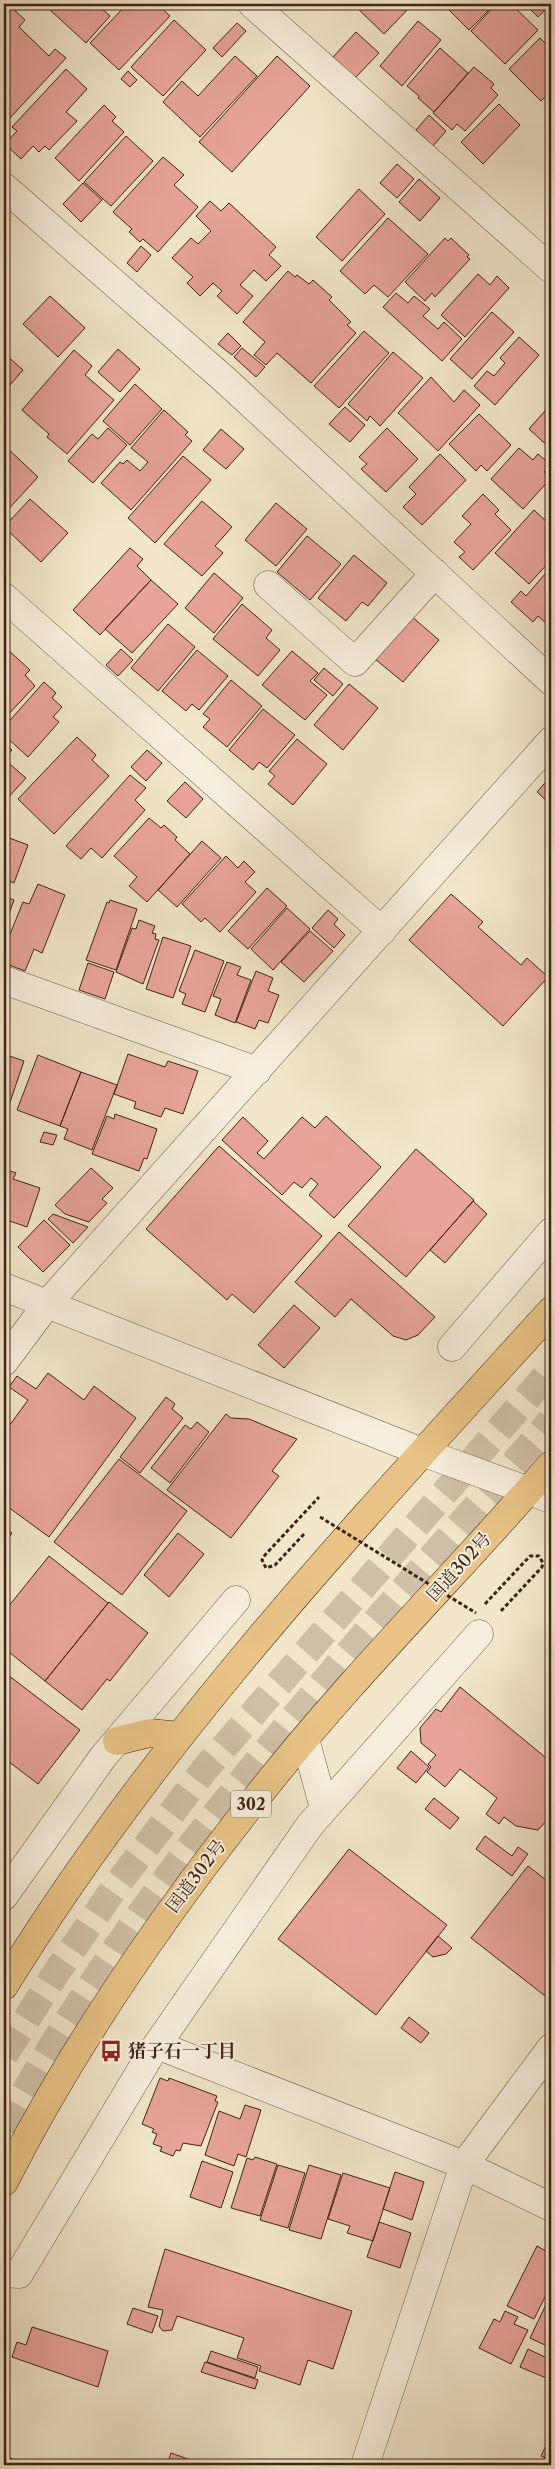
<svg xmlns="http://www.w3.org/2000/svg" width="555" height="2469" viewBox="0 0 555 2469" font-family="'Libre Caslon Text','Noto Serif JP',serif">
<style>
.building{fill:#e8a49a;stroke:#3f2317}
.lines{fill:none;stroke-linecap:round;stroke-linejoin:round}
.highway-tunnel{stroke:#cec0a7;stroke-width:28;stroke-dasharray:28 14;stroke-linecap:butt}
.minor-casing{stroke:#6c5444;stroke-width:29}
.highway-casing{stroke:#3f2317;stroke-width:29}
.path{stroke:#3f2317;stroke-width:3;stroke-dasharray:4 2.5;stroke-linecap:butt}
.minor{stroke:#f7efdd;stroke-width:28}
.highway{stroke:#e9c486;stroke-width:28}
.path-bridge{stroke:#3f2317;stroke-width:3;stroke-dasharray:4 2.5;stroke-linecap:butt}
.labels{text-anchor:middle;stroke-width:4;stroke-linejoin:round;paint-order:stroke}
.shield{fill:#f7efdd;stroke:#766052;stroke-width:1}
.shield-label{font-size:16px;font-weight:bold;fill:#3f2317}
.street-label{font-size:18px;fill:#3f2317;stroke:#f7efdd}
.poi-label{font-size:18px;font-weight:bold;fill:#3f2317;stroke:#f7efdd;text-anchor:start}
</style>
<rect width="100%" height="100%" fill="#f2e7cb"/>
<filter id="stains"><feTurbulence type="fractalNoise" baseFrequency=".004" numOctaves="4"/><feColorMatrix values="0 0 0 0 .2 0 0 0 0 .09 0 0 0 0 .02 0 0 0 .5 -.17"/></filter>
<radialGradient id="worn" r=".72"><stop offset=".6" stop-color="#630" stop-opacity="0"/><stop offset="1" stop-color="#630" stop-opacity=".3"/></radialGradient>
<path class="building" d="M4 4H8L25 20 19 27 49 56 55 49 66 58 8 120 4 117Z
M54 4H97L110 16 86 43 49 9Z
M127 4H157L170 16 119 70 90 43Z
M353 4H413L384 34Z
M443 4H495L469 30Z
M496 4H511L538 30 505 64 471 31Z
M525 4H551L538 17Z
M174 20 206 50 163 96 131 67Z
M418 21 441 40 402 86 380 66Z
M237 23 246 31 222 57 213 48Z
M356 32 379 53 355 78 333 57Z
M540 38 551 49V91L541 101 509 69Z
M440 48 468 73 434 112 418 98 419 96 407 86Z
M235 56 257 76 200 137 163 102 182 81 198 96Z
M277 56 310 86 232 172 199 142Z
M474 67 494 84 491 88 498 95 465 131 457 124 452 130 433 113Z
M66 69 87 89 66 112 77 121 49 150 45 146 39 152 33 146 21 159 5 144 17 131 12 127Z
M128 71 137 80 130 87 121 79Z
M499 104 520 125 483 164 461 142Z
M104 105 116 117 112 121 124 132 79 181 55 158Z
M429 115 446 131 433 146 416 130Z
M126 136 153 161 111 206 84 182Z
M163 157 184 175 174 185 198 207 158 252 143 239 140 242 129 232 132 229 113 212Z
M397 164 414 179 397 198 380 183Z
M419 179 440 198 420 221 399 202Z
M83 183 102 200 81 222 63 204Z
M359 189 385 214 342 261 316 237Z
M210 201 221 211 229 203 276 247 269 255 281 266 266 281 254 270 240 285 253 296 237 314 217 296 222 291 213 283 200 296 187 283 193 277 172 258 191 238 198 244 211 231 196 216Z
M388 218 428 254 388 297 374 285 365 294 340 271Z
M445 238 448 241 451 238 469 255 467 257 470 259 435 297 432 293 425 301 405 282Z
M141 246 151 255 137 272 127 263Z
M288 271 295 277 297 275 309 284 313 280 332 297 329 300 351 322 347 325 356 333 311 383 277 353 266 365 254 355 265 342 243 322Z
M478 274 490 285 497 276 509 288 465 337 441 315Z
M396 293 408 303 414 296 430 309 423 316 438 329 444 322 462 339 442 361 383 307Z
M50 296 85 328 58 357 23 324Z
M492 312 514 332 472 379 450 359Z
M364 331 389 353 339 408 314 386Z
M228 333 241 346 232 355 218 344Z
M519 337 539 355 495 405 474 386 487 371 494 376 505 363 500 358Z
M242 348 265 367 256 377 234 357Z
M118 349 140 369 120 392 98 372Z
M74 350 92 366 85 375 114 400 67 454 47 437 49 434 22 410Z
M393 352 423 378 380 426 370 416 367 421 348 404Z
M4 353 23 370 4 392Z
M431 377 454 402 464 390 480 405 438 451 398 413Z
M135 384 162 409 130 445 103 421Z
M551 404V449L529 429Z
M345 407 365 425 350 442 329 424Z
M164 410 188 432 185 435 192 441 131 510 101 483 120 462 123 464 127 460 140 471 148 462 131 448Z
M479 414 511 445 487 471 481 465 476 471 449 444Z
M108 428 127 445 93 483 68 461 92 434 98 439Z
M387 428 418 459 386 492 361 469 367 464 359 457Z
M221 429 244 449 226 469 203 450Z
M6 447 38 477 4 514V450Z
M519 448 533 460 538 454 551 465 544 472 551 478 523 509 491 479Z
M440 454 466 480 422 525 403 507 416 494 409 487Z
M183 456 211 480 155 543 128 518Z
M483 494 499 510 495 514 511 530 473 570 459 557 465 552 454 542 471 524 462 516Z
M30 499 68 533 41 562 4 527Z
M202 501 232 527 215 546 223 553 202 576 164 544Z
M276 503 307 529 276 566 245 540Z
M534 510 549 524 551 521V560L529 584 495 553Z
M307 536 341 564 310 600 277 572Z
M130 548 143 559 137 566 151 580 100 635 73 610Z
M354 555 387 583 368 606 362 602 346 621 318 598Z
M551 567V628L538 616 533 622 511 602 521 591 526 596Z
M214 573 243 598 214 633 185 608Z
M151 580 178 604 132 653 105 629Z
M242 604 272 630 266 638 280 650 258 676 213 639Z
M411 616 439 640 403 682 375 659Z
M168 624 195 647 158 691 131 668Z
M6 648 30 670 25 675 35 686 4 719V650Z
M121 649 133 660 118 676 106 665Z
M197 650 228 676 199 710 192 704 186 711 162 691Z
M292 651 318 673 310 681 327 695 305 720 262 685Z
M324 668 343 684 333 696 314 680Z
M231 680 262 706 227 747 203 727 210 719 203 714Z
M44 682 56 693 52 698 62 707 53 717 59 722 28 757 4 735V727Z
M349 684 378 708 343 750 314 725Z
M263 709 295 735 267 768 259 762 253 770 229 750Z
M77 737 96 755 92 760 109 776 54 834 18 799Z
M297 739 327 764 293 805 268 784 275 776 269 771Z
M4 743 12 750 4 759 26 778 4 802Z
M147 750 162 763 146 781 131 767Z
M130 775 146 788 135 800 145 810 102 858 91 848 81 859 66 846Z
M551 776V805L537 792Z
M185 782 203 799 186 818 167 801Z
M149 818 161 828 164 825 177 837 175 840 190 854 147 902 129 886 137 877 114 856Z
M4 836 28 845 14 883 4 879Z
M202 841 221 858 177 907 158 890Z
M226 856 238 868 244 861 255 872 245 882 256 892 220 932 205 918 201 922 182 904Z
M38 884 65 895 42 953 34 949 25 971 4 963V949L23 902 29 904Z
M267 888 287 906 248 949 228 931Z
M451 894 483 922 478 927 521 965 527 958 548 977 503 1026 409 940Z
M4 896 14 900 4 927Z
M110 900 137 909 116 970 86 960 107 902 109 903Z
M287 908 310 929 273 970 251 949Z
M328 910 338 919 334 924 345 935 334 948 312 928Z
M139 920 155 926 152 933 156 934 155 939 159 940 143 984 116 972 132 928 136 929Z
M310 931 333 951 304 982 281 962Z
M163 937 191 946 173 998 146 989Z
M195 950 224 961 205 1012 182 1004 186 994 179 991Z
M227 962 241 967 237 975 251 980 235 1023 215 1015 221 999 213 996Z
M88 963 114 972 105 999 79 990Z
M256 971 273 978 268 991 279 995 268 1023 259 1020 255 1029 236 1022Z
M4 1054 24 1061 7 1111 4 1110Z
M128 1054 165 1067 168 1061 198 1071 183 1114 165 1108 161 1117 134 1108 136 1102 114 1094Z
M38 1055 81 1072 60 1126 17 1110Z
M81 1072 117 1085 92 1150 64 1139 68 1129 60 1126Z
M115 1114 157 1129 147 1159 144 1158 139 1171 92 1154 107 1116 114 1119Z
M326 1116 381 1167 334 1218 309 1195 318 1184 311 1178 302 1188 294 1182 282 1195 222 1140 243 1117 268 1141 257 1153 264 1159 302 1117 315 1128Z
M44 1132 57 1135 53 1145 40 1142Z
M219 1146 322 1236 254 1313 232 1294 227 1300 146 1229Z
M416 1149 474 1200 406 1277 348 1226Z
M91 1168 113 1188 102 1199 107 1203 89 1222 65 1214 55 1205Z
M4 1169 16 1173 13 1179 40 1188 27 1227 4 1219Z
M473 1201 487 1214 445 1263 430 1250Z
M53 1214 88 1227 73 1243 48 1219Z
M44 1220 70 1245 43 1272 18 1247Z
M339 1232 435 1317 418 1335 406 1340 393 1336 351 1299 335 1317 295 1282Z
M294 1305 320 1328 284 1368 258 1345Z
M48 1373 84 1400 94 1386 136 1418 49 1537 4 1504V1433L28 1400 9 1387 17 1376 36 1389Z
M166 1397 175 1404 172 1409 183 1418 140 1473 120 1457Z
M226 1414 231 1418 249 1419 297 1439 272 1471 279 1476 231 1538 167 1490Z
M197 1422 209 1432 170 1483 151 1468 185 1425 191 1429Z
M119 1459 187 1511 122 1595 54 1542Z
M4 1527 12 1533 4 1544Z
M178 1533 204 1554 169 1597 144 1575Z
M49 1556 108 1603 45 1681 4 1648V1612Z
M109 1602 148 1633 110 1681 107 1679 82 1710 45 1681Z
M4 1672 80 1730 38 1784 4 1758Z
M460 1687 551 1762V1820L549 1823 546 1821 538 1830 516 1826 504 1817 499 1824 486 1814 497 1798 460 1769 445 1787 427 1772 431 1767 428 1764 436 1755 421 1743 420 1728 436 1709 441 1712Z
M411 1751 429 1767 416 1783 397 1768Z
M434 1798 459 1818 450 1829 425 1809Z
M485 1836 512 1856 518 1847 528 1854 512 1876 476 1849Z
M349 1849 447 1925 376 2015 278 1939Z
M528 1866 551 1884V1997L549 1999 471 1938Z
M438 1936 452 1948 446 1954 433 1957 426 1951Z
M409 2017 429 2033 421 2043 401 2028Z
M160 2078 168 2081 169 2078 217 2096 215 2101 218 2102 201 2146 183 2143 180 2151 176 2150 173 2156 160 2151 162 2147 153 2144 157 2134 152 2132 154 2129 142 2124Z
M245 2105 261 2110 246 2157 238 2154 234 2166 205 2155 219 2111 240 2119Z
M255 2157 277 2164 260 2216 231 2208 247 2158 253 2160Z
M202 2161 233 2172 221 2208 190 2197Z
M278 2165 305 2173 288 2228 260 2220Z
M309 2165 341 2175 321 2239 289 2230Z
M395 2172 424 2182 412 2220 383 2209Z
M343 2173 390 2188 373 2241 347 2233 350 2226 328 2219Z
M379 2222 411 2233 400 2268 367 2257Z
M537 2246 551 2254V2285L534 2319 507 2306Z
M165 2249 352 2311 333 2369 308 2360 300 2385 259 2371 261 2366 237 2358 244 2338 177 2316 172 2330 163 2331 159 2326 163 2310 148 2307Z
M551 2294V2348L530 2338Z
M133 2308 158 2316 152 2333 127 2324Z
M505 2311 518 2317 514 2324 528 2330 511 2364 479 2348 494 2319 500 2322Z
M32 2327 108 2351 98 2387 12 2357 17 2342 26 2345Z
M528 2349 551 2360V2380L520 2367Z
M211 2351 258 2367 255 2378 207 2362Z
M205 2362 258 2380 255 2389 201 2372Z
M549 2439 551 2440 550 2460 541 2456Z
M171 2453 205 2465H167Z
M4 2456 31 2465H4Z"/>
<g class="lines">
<path class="highway-tunnel" d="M4 2055 54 1976 113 1890 205 1769 551 1370
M4 2129C148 1866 356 1646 551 1421"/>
<g class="minor-casing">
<path id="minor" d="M252 4 551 269
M4 187 224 379 551 681
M268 585 355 662 435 573
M4 597 382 931
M4 980 257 1071
M4 1287 422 1452 551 1499
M452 1347 551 1232
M4 1362 48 1303 551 741
M305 1739 324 1808
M4 1896 103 1757 236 1600
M157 2045 464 2165 551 2207
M4 2273 19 2274 152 2052 310 1825 479 1634
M365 2465 464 2165 551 2048"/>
</g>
<g class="highway-casing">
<path id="highway" d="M117 1741 150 1733 180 1736
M4 1986C156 1738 357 1525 551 1311
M4 2182C74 2043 164 1914 261 1792 351 1678 455 1575 551 1465"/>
</g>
<path class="path" d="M304 1534 275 1565 266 1568 262 1560 265 1555 319 1497
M485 1604 530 1556H539L543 1563 542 1567 500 1612"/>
<use href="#minor" class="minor"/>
<use href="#highway" class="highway"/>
<path class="path-bridge" d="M320 1517 476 1613"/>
</g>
<defs>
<g id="bus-bare" transform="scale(1.725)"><path d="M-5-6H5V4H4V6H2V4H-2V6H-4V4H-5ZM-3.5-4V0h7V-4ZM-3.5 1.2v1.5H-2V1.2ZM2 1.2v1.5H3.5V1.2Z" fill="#8f2418" stroke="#f7efdd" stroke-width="2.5" paint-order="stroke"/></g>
</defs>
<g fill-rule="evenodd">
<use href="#bus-bare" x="111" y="2051"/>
</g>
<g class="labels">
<rect class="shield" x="231" y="1790.5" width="40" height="27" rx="4"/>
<g class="shield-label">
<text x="251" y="1810">302</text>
</g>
<g class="street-label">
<text transform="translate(459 1567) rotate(-48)" y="6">国道302号</text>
<text transform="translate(196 1876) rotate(-53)" y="6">国道302号</text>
</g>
<g class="poi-label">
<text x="128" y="2057">猪子石一丁目</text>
</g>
</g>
<rect width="555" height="2469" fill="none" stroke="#f2e7cb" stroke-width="20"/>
<rect x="5" y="5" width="545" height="2459" fill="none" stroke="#3f2317" stroke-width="2.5"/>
<rect x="10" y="10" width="535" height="2449" fill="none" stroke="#3f2317"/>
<rect width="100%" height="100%" filter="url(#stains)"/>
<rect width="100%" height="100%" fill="url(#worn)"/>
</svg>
